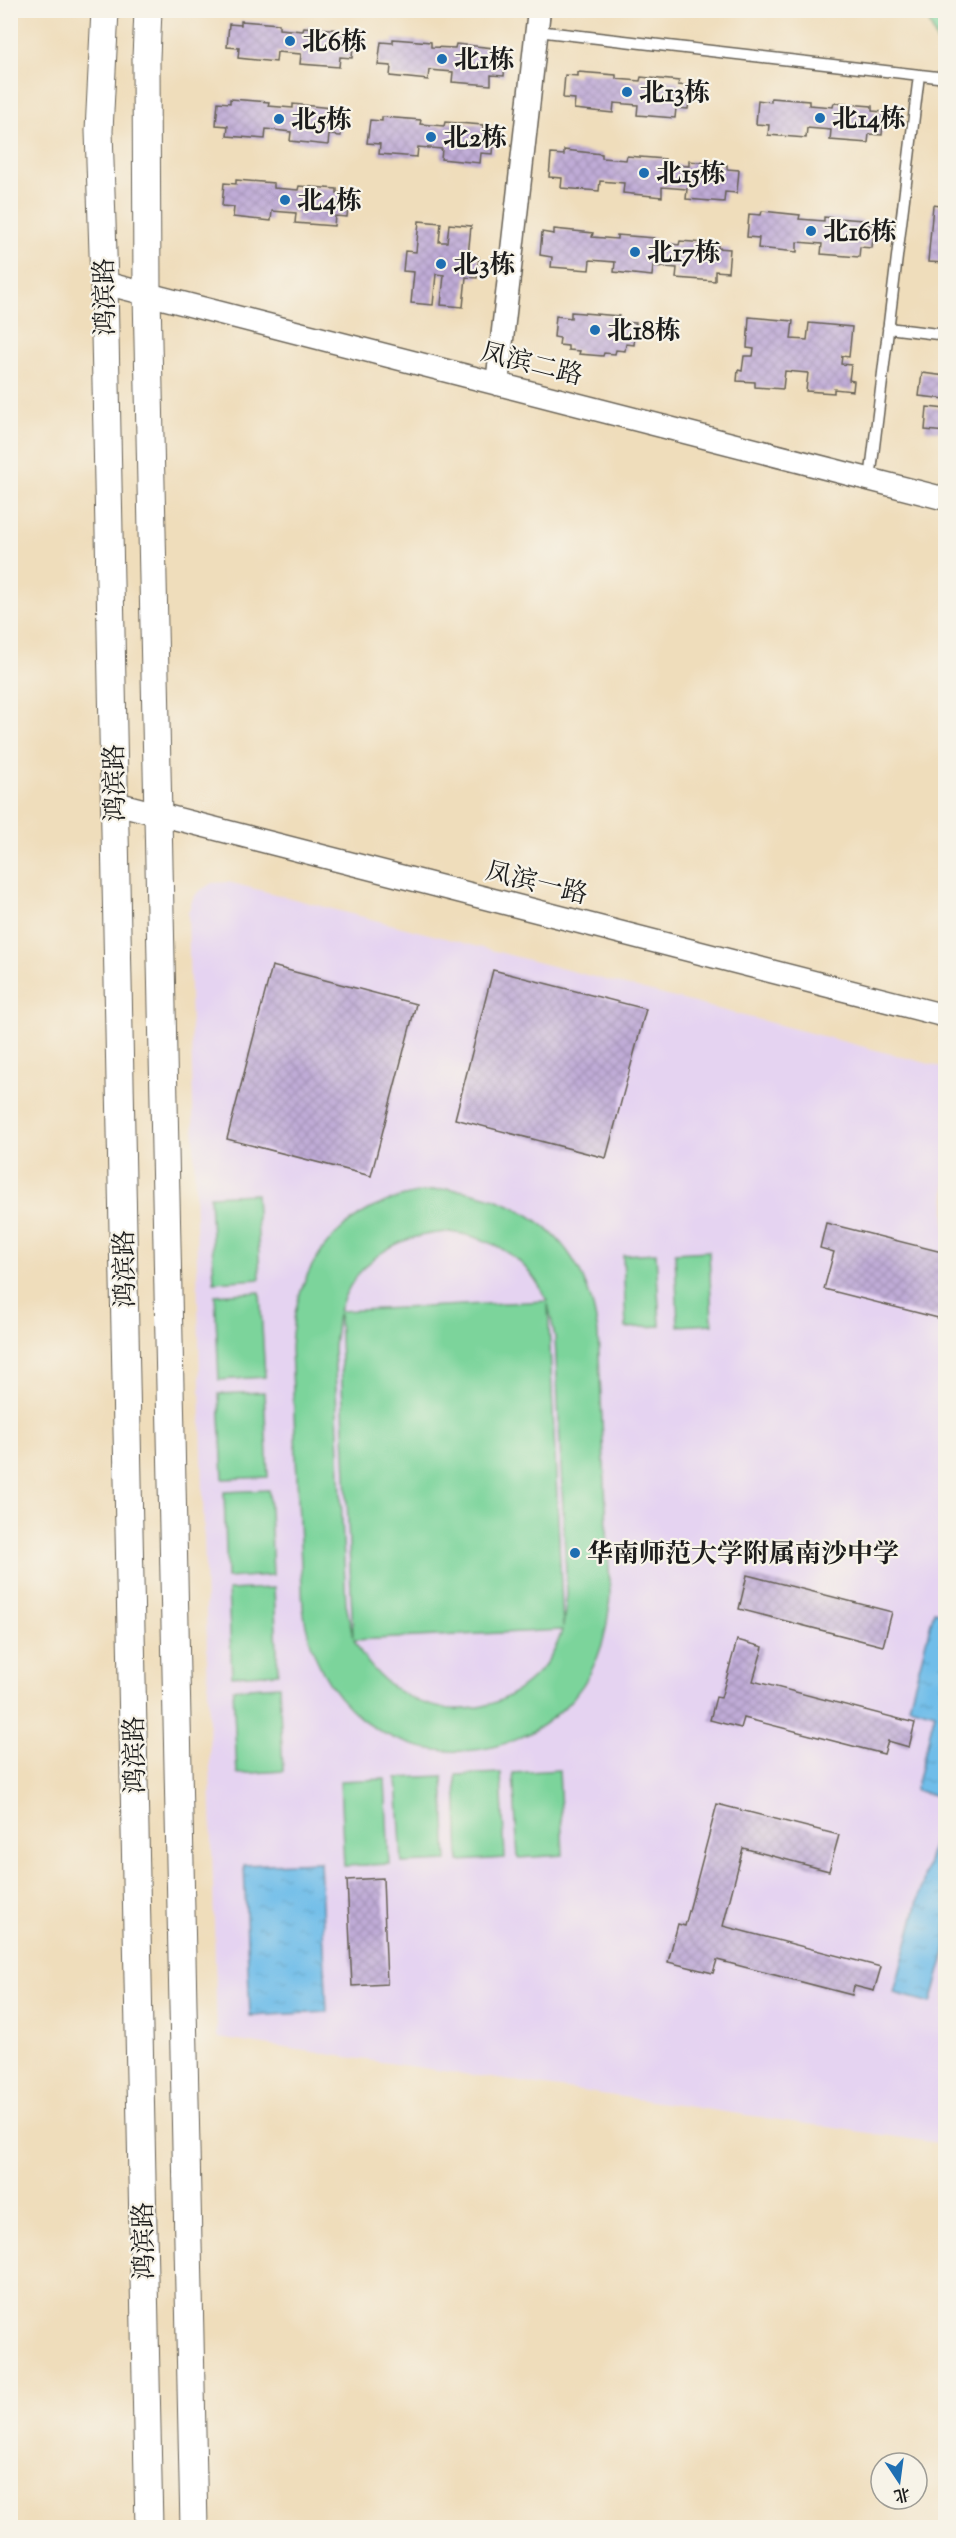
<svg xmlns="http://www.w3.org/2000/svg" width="956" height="2538" viewBox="0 0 956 2538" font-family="'Sorts Mill Goudy','Noto Serif SC',serif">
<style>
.built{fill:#e5d3f1}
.park{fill:url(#park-tufts);stroke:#4c785c;stroke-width:1.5}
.pitch{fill:#7bd49b;stroke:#4c785c;stroke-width:1.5;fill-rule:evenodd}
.water{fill:url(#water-ripples);stroke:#466c82;stroke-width:1.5}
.building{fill:url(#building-cross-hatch)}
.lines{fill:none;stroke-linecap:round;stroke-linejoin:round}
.service-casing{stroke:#666054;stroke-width:13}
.minor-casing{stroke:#666054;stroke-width:25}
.tertiary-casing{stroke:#666054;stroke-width:29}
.service{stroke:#fff;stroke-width:10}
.minor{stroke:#fff;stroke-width:22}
.tertiary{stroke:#fff;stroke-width:27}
.poi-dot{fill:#1f6fb2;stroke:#f7f3e8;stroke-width:2}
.labels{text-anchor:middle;stroke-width:4.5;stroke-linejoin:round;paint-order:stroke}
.poi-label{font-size:26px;font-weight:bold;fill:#1c1c1c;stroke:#f7f3e8;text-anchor:start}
.street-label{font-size:26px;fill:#1c1c1c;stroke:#f7f3e8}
</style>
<defs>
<pattern id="park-tufts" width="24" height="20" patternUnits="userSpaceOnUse" patternTransform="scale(1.5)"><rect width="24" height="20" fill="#7bd49b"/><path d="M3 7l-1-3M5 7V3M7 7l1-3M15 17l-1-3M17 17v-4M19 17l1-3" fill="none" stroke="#6ab585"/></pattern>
<pattern id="water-ripples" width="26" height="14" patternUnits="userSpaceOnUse" patternTransform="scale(1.5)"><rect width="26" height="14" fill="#6fbde9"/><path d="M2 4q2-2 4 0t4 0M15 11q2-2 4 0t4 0" fill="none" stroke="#60a2c7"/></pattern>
<pattern id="building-cross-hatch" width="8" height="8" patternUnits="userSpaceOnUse" patternTransform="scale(1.5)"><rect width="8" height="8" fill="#c0acd7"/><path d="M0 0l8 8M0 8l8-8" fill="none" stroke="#a493b8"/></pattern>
</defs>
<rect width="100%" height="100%" fill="#f7f3e8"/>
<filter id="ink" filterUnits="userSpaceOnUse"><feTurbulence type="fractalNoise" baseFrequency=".0167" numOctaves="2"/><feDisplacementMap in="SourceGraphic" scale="12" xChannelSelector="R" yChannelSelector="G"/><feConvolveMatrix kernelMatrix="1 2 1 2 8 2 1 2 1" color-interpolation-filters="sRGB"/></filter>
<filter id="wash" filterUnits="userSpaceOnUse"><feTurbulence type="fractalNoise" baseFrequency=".008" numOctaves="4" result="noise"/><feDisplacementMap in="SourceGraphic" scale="24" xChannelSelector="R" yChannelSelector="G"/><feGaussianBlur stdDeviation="1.35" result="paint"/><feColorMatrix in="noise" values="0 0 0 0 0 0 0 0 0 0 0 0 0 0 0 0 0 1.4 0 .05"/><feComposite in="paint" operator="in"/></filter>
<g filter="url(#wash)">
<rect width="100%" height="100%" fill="#efddbb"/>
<path class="built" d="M228 882 945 1068V2144L217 2038 188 913 193 898 198 892 212 883Z"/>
<path class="park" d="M925 11H945V52H941Z"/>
<path class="pitch" d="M450 1189C534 1199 587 1248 598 1333L610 1594C604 1793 330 1809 303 1608L291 1348C295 1251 354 1194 450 1189ZM449 1232C493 1237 529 1259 547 1301L339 1311C355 1261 397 1234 449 1232ZM548 1304 555 1337 567 1594 563 1627ZM338 1314 339 1315 353 1637 346 1604 334 1347ZM562 1630C556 1651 544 1669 527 1683 468 1734 386 1706 354 1640Z
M256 1194 260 1279 214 1282 210 1196Z
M709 1251 712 1324 678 1326 675 1253Z
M656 1253 660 1326 626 1328 623 1255Z
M260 1292 265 1377 219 1380 215 1295Z
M264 1392 268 1477 223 1479 219 1394Z
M269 1490 273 1575 227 1578 224 1492Z
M274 1588 278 1673 232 1676 228 1590Z
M279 1686 283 1771 237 1774 233 1689Z
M559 1770 563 1855 518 1858 513 1773Z
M501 1773 505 1858 459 1861 456 1775Z
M443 1776 447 1861 402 1863 397 1778Z
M385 1779 389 1864 344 1866 340 1781Z"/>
<path class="water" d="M934 1611 946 1614V1949L931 2003 894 1993 945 1798 915 1790 935 1713 909 1706Z
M320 1862 327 2012 250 2016 244 1865Z"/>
<g id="blocks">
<path class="building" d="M241 21 279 24V29L303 31 304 27 342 30V34L354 35 352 58 340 57 339 67 300 64 301 54 277 52 276 62 238 58 239 48 227 47 229 24 241 25Z
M393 39 431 42V47L455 48 456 44 494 48 493 52 506 53 504 76 491 75V85L452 82 453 72 429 70 428 80 390 76 391 66 378 65 381 42 393 43Z
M578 72 616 75V79L640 81 641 77 679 81 678 85 691 86 688 109 676 108 675 118 637 115 638 105 614 103 613 113 574 109 575 99 563 98 565 75 578 76Z
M771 98 809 101V105L833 107 834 103 872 106V111L884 112 882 135 869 134 868 143 830 140 831 130 807 128 806 138 768 135 769 125 756 124 758 100 771 102Z
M230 99 269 102 268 106 293 108V104L331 108V112L343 113 341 136 329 135 328 145 290 141 291 132 266 129 265 139 227 136 228 126 216 125 218 102 230 103Z
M382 117 421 120 420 124 444 126 445 122 483 125V130L495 131 493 154 481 153 480 163 441 159 442 149 418 147 417 157 379 154 380 144 367 143 370 120 382 121Z
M564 150 602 154V158L626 160 627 156 665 159V164L689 166V161L727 165V169L739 170 737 193 725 192 724 202 686 199 687 189 662 187V197L623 193 624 183 600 181 599 191 561 188 562 178 549 177 551 154 564 155Z
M236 180 274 183V188L298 190 299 186 337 189V193L349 194 347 217 335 216 334 226 295 223 296 213 272 211 271 221 233 217 234 207 222 206 224 183 236 184Z
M933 205 946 207V263L928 262Z
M762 211 800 215 799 219 824 221V217L863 220 862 224 874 225 872 248 860 247 859 257 821 254 822 244 797 242V252L758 248 759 238 747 237 749 214 761 215Z
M419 221 441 223 439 242H447L449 224 471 226 468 256 479 257 477 278 466 277 463 307 441 305 444 275 436 274 433 305 411 303 414 272 403 271 405 251 416 252Z
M554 229 593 233 592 237 617 239V235L655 238V242L679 245 680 241 718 244V248L730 249 728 272 715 271V281L676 278 677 268 653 266 652 276 614 272 615 262 590 260 589 270 551 267 552 257 540 255 542 232 554 234Z
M571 312 619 316 618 322 636 323 634 345 626 344 625 351 616 350 615 354 604 353 603 356 579 354 580 351 568 350V346L559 345 560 338 554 337 556 316 571 318Z
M749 317 793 321 791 339 807 340 809 323 852 327 849 357 842 356 841 364 851 365 849 380 854 381 853 391 834 389V393L806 391 808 373 785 371 783 389 755 387V382L737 381 738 370 742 371 744 356H753L754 349 747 348Z
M922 373 946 376V399L919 396Z
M927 407 946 409V432L925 430Z
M272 966 416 1004 371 1176 227 1139Z
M493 970 646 1009 606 1158 455 1119Z
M826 1223 946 1253 942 1277 946 1278V1320L824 1289 834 1252 820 1248Z
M747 1575 892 1612 883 1646 739 1609Z
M737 1640 763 1647 753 1681 915 1723 909 1747 888 1741 884 1754 744 1718 741 1728 710 1720 716 1697 721 1698Z
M717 1804 839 1835 829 1871 743 1848 723 1926 881 1967 874 1991 854 1986 852 1995 717 1960 713 1973 668 1962 678 1924 685 1926Z
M383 1878 387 1984 352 1986 347 1880Z"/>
</g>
</g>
<g filter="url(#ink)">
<use href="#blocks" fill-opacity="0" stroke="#666054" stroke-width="1.5"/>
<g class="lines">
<g class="service-casing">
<path id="service" d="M537 31 946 78
M888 328 946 335
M870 480 919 75"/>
</g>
<g class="minor-casing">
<path id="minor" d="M104 283 946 499
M497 384 539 10
M115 803 946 1016"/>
</g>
<g class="tertiary-casing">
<path id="tertiary" d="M105 10 99 131 104 283 149 2528
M148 10 146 58 147 294 194 2528"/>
</g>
<use href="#service" class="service"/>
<use href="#minor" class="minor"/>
<use href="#tertiary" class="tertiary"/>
</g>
</g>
<g class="poi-dot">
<circle cx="290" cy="41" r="6"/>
<circle cx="442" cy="59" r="6"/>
<circle cx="627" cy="92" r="6"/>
<circle cx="820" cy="118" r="6"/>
<circle cx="279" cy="119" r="6"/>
<circle cx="431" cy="137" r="6"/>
<circle cx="644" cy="173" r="6"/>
<circle cx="285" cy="200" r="6"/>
<circle cx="811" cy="231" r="6"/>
<circle cx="635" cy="252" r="6"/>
<circle cx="441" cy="264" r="6"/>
<circle cx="595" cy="330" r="6"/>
<circle cx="575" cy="1553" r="6"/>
</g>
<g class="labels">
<g class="poi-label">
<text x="302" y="50">北6栋</text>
<text x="454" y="68">北1栋</text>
<text x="639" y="101">北13栋</text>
<text x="832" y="127">北14栋</text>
<text x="291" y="128">北5栋</text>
<text x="443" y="146">北2栋</text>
<text x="656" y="182">北15栋</text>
<text x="297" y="209">北4栋</text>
<text x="823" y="240">北16栋</text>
<text x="647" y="261">北17栋</text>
<text x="453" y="273">北3栋</text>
<text x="607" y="339">北18栋</text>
<text x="587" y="1562">华南师范大学附属南沙中学</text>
</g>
<g class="street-label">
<text transform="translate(104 297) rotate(-91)" y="9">鸿滨路</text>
<text transform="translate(532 363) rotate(14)" y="9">凤滨二路</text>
<text transform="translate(114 783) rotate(-91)" y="9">鸿滨路</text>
<text transform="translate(537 882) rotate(14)" y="9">凤滨一路</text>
<text transform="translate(124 1269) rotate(-91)" y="9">鸿滨路</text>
<text transform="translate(134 1755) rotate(-91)" y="9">鸿滨路</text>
<text transform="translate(143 2241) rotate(-91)" y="9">鸿滨路</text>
</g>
</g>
<rect width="956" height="2538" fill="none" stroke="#f7f3e8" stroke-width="36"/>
<g transform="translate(899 2481) rotate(167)"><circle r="28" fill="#f7f3e8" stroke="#9f9d96" stroke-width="1.5"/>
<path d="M0-4.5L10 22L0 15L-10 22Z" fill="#1f6fb2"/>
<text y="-9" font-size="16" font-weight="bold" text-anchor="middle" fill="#1c1c1c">北</text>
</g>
</svg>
